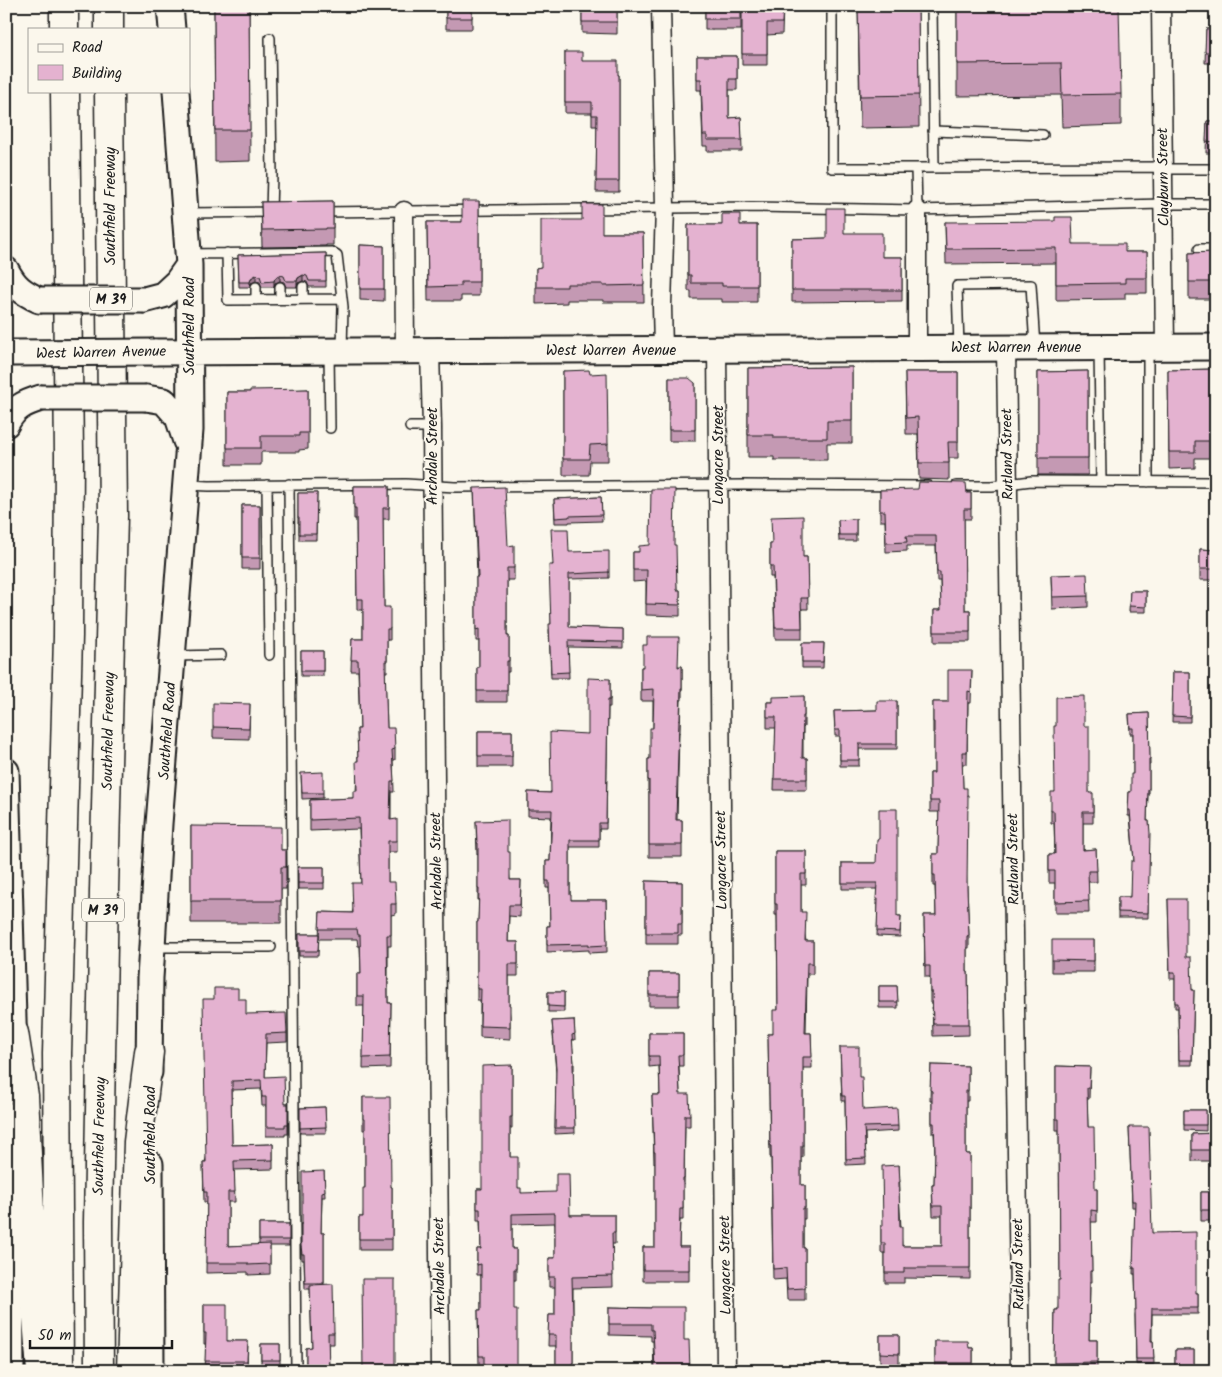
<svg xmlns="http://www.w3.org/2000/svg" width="1222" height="1377" viewBox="0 0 1222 1377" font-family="Kalam,sans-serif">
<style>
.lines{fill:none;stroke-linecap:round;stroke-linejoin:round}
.lane-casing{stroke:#1c1c1c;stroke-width:12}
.street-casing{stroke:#1c1c1c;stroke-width:21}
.secondary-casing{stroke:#1c1c1c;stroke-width:29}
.highway-casing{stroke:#1c1c1c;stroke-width:31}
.lane{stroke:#fbf7ec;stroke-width:9}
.street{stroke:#fbf7ec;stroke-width:18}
.secondary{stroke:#fbf7ec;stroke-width:25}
.highway{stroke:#fbf7ec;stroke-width:28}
.secondary-bridge-casing{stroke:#1c1c1c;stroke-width:29;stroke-linecap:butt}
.secondary-bridge{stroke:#fbf7ec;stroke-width:25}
.wall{fill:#c499b3;stroke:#1c1c1c}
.shaded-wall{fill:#a07d92;stroke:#1c1c1c}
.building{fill:#e4b2d0;stroke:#1c1c1c}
.labels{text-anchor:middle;stroke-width:4;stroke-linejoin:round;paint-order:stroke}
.shield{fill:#fbf7ec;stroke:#5f5e5a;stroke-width:1}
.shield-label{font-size:14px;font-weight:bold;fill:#1c1c1c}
.street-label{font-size:15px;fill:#1c1c1c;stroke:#fbf7ec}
</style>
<rect width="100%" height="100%" fill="#fbf7ec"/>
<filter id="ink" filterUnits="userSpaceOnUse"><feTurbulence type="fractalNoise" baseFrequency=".02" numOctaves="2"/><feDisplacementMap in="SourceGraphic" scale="10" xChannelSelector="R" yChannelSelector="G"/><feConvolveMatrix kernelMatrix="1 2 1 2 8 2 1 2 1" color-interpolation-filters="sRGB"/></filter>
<g filter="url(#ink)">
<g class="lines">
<g class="lane-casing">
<path id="lane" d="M832 6V168H916L917 210
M932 6 934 168
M270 38 272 175 271 212
M933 131 1043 135
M916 168 1163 167
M1163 169H1216
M323 212 752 207 917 210 1163 204H1216
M186 213 273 212
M1199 249H1216
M227 253 228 300 342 299
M189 254 332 252 337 255 343 307 342 350
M280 299V287
M303 299V287
M256 300V287
M959 347 957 286 1031 285 1035 347
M1099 350 1101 481
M329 353 330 428
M410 427H432
M1148 482V350
M289 484 296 1371
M187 485 209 486 406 484 455 487 744 485 928 486
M267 485 269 655
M956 486H992L1031 481 1216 482
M175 656 221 655
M153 947H271"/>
</g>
<g class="street-casing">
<path id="street" d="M661 6 665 207 662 306 663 350
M1161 6 1165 347
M917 210V347
M404 211 405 350
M1006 348 1020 1371
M717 349 726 1371
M430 351 432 427 440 1371"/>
</g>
<g class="secondary-casing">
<path id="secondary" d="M170 6 172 29
M6 270C15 287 22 292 39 300
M144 300 163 295 177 282 189 265
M154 352 1216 347
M146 398 164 401 178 417 186 441
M6 424C14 408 24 403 41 398
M6 771 14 1054
M149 1072 150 978 152 947 159 824 190 430 189 265 176 91
M150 1164 151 1371
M11 1371 10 1250 13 1116"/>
</g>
<g class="highway-casing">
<path id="highway" d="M64 6V29
M109 6V29
M14 1033 24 1096 32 1251 41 1371
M59 1371 57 1054 68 636 69 455 65 91
M99 1371 98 1222 104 891 113 516 109 91
M131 1371 138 1142 149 1052"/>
</g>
<use href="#lane" class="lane"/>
<use href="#street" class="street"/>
<use href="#secondary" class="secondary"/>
<use href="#highway" class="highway"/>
<g class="secondary-bridge-casing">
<path id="secondary-bridge" d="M39 300H144
M12 353 154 352
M41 398H146"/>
</g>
<use href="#secondary-bridge" class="secondary-bridge"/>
</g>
<path class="wall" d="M214 6H249L250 161 215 162Z
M446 6H472V29H446Z
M582 6H617V34L582 33Z
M705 6H741V30H705Z
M742 6H783L782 34 767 35V65H742Z
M858 6H918L919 127 860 128Z
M957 6 1121 94V125L1062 127 1061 95 957 96Z
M1206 29H1216V63H1205Z
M565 52 582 61 619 75V192H596L597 126H592V113H565Z
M697 56H737V90H729V118L741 117 742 151H707V146H703L701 90H697Z
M1207 121H1216V153H1206Z
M333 201V245H326V246L262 247 261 202Z
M479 201V296H461V301H428L427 222H462Z
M945 222 1073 244 1125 252H1147V293H1125V299L1056 300V263L946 264Z
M688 225H757V302H722V299H691V291H688Z
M602 233H643L644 302H603V300H567V303L536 304V268L541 267Z
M844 233 882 257H902V301L792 302V239L827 238Z
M360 245 384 246V301L360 300Z
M1216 252V299H1189V253Z
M326 253V287H309L307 282 303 281 298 283 297 287H286L284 282 280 281 275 283 274 287H262L260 282 256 281 251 283 250 287H239L238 255Z
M852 367V443H827V460H774V457H748V368Z
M1216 369V458H1195V468L1169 469 1168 370Z
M563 371 590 374 608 444V461H590L589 475H563Z
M1088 371V475H1038V372Z
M905 372H958V458H949V480L919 479 918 434H906Z
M669 378 695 383V441H669Z
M308 389V449L299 450V452H261V465H227V392H250Z
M354 486H389V519H383L384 607 390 629V640H387V672H385L387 728 395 749V760H393L394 792H391V820L397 841V852H388V882L396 904V914L391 915V946H388V1003H391L390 1068 363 1069 364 1006H357V974H361L360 946H358L357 939H319L320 912 352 913 361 883 359 829 310 831V800L353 798 356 791 358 761 357 729H360L359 701 358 671H351L352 639H363V610H357L356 519H354Z
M474 488 508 546 514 568V580H507V636H509V672H507V702H477V667H479V641H476V577H477Z
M880 490 971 493V519H964L965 610H970V642H934V610H941L940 581H937L936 546H907V551L886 552 885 521H880Z
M298 493H317L316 540H299V523H298Z
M601 497 602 521 569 522V523H555L554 499Z
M242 505H260V569H242Z
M856 519V541H839L838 520Z
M770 544 803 557H807L808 609H802V639H775L773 577H770Z
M674 545 677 590H680V616L646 615V581L633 582V552H639Z
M1200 549 1216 550V580H1200Z
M569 552 609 572V578L569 579V627L623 629V648L568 647 569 678H551L549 630 551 624 552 565Z
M1051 575 1088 596V607L1052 609Z
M1130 591H1146V612H1129Z
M802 643H824L823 668H802Z
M301 651H323V676H301Z
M682 666V700H681L680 732H679L677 820H682V857H649V791H648V759H650L653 728V701H641V667Z
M972 670 971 703H968L967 764H962L969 936V948H967V972H968L969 1035 933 1036 932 1003H930V977H925L924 915H936L935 886H933V854H938L939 812H930V773H934V733H933V702H948Z
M1173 672H1190V722H1172Z
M610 679V707H608L606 829H599V847H570V895L571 900H606L607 952 589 953V950L547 952V926H550L549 888H546V861H550L551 817 528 816V792L550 793 588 734Z
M804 696V727L803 728V758H807V790H774L776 728H767V702H773Z
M897 701V749H859V766H840V736H835L834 711 877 710Z
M250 704 249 739 213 738V727Z
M1149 713 1150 765H1149V794H1148L1147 821H1149L1148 918H1118V897H1130L1134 861 1130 816H1128L1129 792H1131L1133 774V734H1130L1129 714Z
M1084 726 1089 793 1093 804V823H1083V850L1096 849 1097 882H1088L1089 913H1055V883H1049V854H1055L1054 823H1051V811L1055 792Z
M478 731H512V767H478Z
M1211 762H1216V799H1211Z
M301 773 323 793V798L302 799Z
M476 821 508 852 510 880H521L520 917 509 916 508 942H518V976H509V1005L510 1016V1039L480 1037V1000H477V922H478L479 901H478V854L477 855Z
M191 826 281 850H286V889H281V923H191Z
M775 851H806V885H801V912L806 941H813V974H807L806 1033H811L812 1068H803V1157H801V1185H805V1219H803V1248H805V1300H787L786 1279 773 1280 771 1157H770L768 1034H773L778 1010 777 915H775Z
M842 863H876L897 916H901L900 937 877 936 878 904H876L877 889H842Z
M298 867H324V889H298Z
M646 881 682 882V935H678V944H646Z
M1168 899 1186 957 1192 990H1194L1192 1065H1179L1178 1008H1175V979H1170Z
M299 934H319L318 956H299Z
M1094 940V972H1052V960Z
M649 973H679V1006H649Z
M879 986H897L898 1008H879Z
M548 992H564V1012H548Z
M246 1014 287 1033V1042L266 1043 265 1077 285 1104H288V1134H285V1136H266V1106H262L261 1089 232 1090V1098H231L232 1145 273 1144V1169L234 1170 235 1202H228V1246L259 1245V1224H289V1246H270V1274L248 1275V1272L206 1273 207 1202H204L203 1162H205Z
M574 1020 575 1040H572L574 1064V1070H573L575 1133 555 1134 556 1073 552 1021Z
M649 1033H683V1066H679L680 1094 690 1115V1126H685L684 1188H683V1220H680L679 1247H689V1281H643V1247H655V1162L654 1163 652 1095H660L659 1066 649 1067Z
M840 1047 859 1077 863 1110 898 1126V1131L865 1133 866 1164 846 1165 845 1101H842Z
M512 1065V1128H510V1157L518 1188 521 1193 570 1215H615V1244H612L613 1287 573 1288V1371H556V1346H548L549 1315H555V1287H549V1258H555V1223L512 1224V1249H516V1280H514L484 1367H479L478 1310H481V1275H477V1249H481L480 1220H477V1189H482Z
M931 1065 968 1066V1101H966V1154H970V1279L904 1278V1283H885V1253H881V1226H883L899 1165 900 1192H899L902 1246H942V1216H933L932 1185H934L935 1156 934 1133H932V1101H930Z
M1056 1066 1090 1067 1089 1099H1087L1088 1127 1095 1189H1097V1222H1091L1092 1282H1090L1089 1340H1097V1371H1054L1055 1310H1058L1060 1280 1059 1130H1056Z
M363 1097 391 1187H392V1250H359V1217H363L365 1188V1130H363Z
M325 1107 326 1133H300V1108Z
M1184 1110H1206V1131L1184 1130Z
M1129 1127 1152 1233 1196 1293H1198V1314H1152V1341H1153L1154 1364H1136L1135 1315 1136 1310 1135 1274H1133L1135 1207H1132Z
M1216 1133V1161H1192V1134Z
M324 1171 325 1197H322L321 1233H324V1284L334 1333V1344H328L329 1371H306V1348L312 1347 310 1289H305L304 1260H302L301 1224H302Z
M1201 1192H1216V1221H1201Z
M204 1304 227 1341H248L247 1371H205L206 1344H204Z
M609 1307 651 1308 684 1340 690 1371H654L653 1341H651V1336L609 1335Z
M880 1335H899V1365H880Z
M935 1341 969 1348H973V1371H935Z
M261 1344H280V1366H261Z
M1175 1350H1194V1371H1175Z"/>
<path class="shaded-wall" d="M256 275V281L251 283 250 287V282L251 278Z
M280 275V281L275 283 274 287V281L275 278Z
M303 275V281L298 283 297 287V281L298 278Z"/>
<path class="building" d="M214 6H249L250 130H215Z
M446 6H472V18H446Z
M582 6H617V22H582Z
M705 6H741V19H705Z
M742 6H783L782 23H767V54H742Z
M858 6H918L919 95 860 96Z
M957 6H1119L1121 94 1062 95 1061 63 957 64Z
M1206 29H1216V52H1205Z
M565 52H582V61H618V75H619V181H596L597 115H592V102H565Z
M697 56H737V79H729V118L741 117 742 140H707V135H703L701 79H697Z
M1207 121H1216V142L1206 141Z
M333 201V228H326V229L262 230 261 202Z
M462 201H479V282H461V286L428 287 427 222H462Z
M582 204H602V233H643L644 285 603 286V284H567V287H536V268L541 267V220H582Z
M827 208H844V233H882V257H902V290H792V239L827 238Z
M722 214H740V225H757V286H722V283H691V275H688V225H722Z
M1055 217H1072L1073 244H1125V252H1147V278H1125V283L1056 284V248L946 249 945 222 1055 221Z
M360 245 384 246V289H360Z
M1216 252V282H1189V253Z
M326 253V281H309L307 276 303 275 298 278 297 281H286L284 276 280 275 275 278 274 281 262 282 260 276 256 275 251 278 250 282H239L238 255Z
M852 367V421H827V438H774V435H748V368Z
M1216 369V441H1195V452H1169L1168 370Z
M589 370 590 374 607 373 608 444 590 445 589 459H563V371Z
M1088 371V458H1038V372Z
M905 372H958V442H948L949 463H919L918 417 906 418Z
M669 378H689L695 383V430H669Z
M308 389V433H299V436H261V448H227V392H250V390Z
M919 482 966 483 967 493H971V509H964L965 610H970V632H934V610H941L940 572H937L936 536H906L907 542 886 543 885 511H880V490L918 489Z
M354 486H389V508H383L384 607H390V629H387V661H385L386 698 387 728H394L395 749 392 750 394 781H391L390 820 397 819V841H388V882H395L396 904H391V935H387L388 1003H391L390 1057 363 1058 364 996H357V974H361L360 935H358L357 929H319L320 912 353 913 352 883H361L359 818 310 820V800L353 798V791H357L356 761H358L357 729H360L359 690 358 660H351L352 639H363V599H357L356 508H354Z
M505 487 508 546 514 545V568H507V636H509V661H507V691H477V667H479V629L476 630V577H478L474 488Z
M651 489H675L674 545H676L677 590H680V605L646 604 647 570H633V552H639V546L650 545Z
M298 493H317L316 534H299V518H298Z
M601 497 602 515 569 516V517L555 518 554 499Z
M242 505H260V558H242Z
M803 516V557H807L808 598H801L802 628H775L773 566H770V544H772L771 517Z
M856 519V535H839L838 520Z
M551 529H568L569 552 609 551V572L569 574V627L623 629V642L568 641 569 672 551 673 549 624H551L549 565H553Z
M1200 549 1216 550V569H1200Z
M1087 574 1088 596 1052 597 1051 575Z
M1130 591H1146V607L1129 606Z
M647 637H679L678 667 682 666V689H681L680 720H679L676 820H682V845H649V780H648V759H650V728H653L654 689 641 690V667H643V645H647Z
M802 643H824L823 662H802Z
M301 651H323V671H301Z
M948 670H972L971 692 968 691 967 752H962L963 788H967V795H968L967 887 969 936H967V972H968L969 1024H933L932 992H930V966H925L924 915H936L935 875H933V854H938L939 801H930V773H934V722H933V702H948Z
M1173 672H1190V717L1172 716Z
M588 678 610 679V700H608L606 823H599V840H570V895H571V900H606L607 945 589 946V944L547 945V926H550L549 881H546V861H550L552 810H528V792L551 793 550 732 588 734Z
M804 696V716H803L802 758H807V779H774L776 717H767V702H773V697Z
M1084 696V726H1089V793H1093V812H1083V850L1096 849 1097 871H1088L1089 901 1055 902V871H1049V854H1055L1054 811H1051V792H1055L1054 726H1056V697Z
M877 701H897V744H859V760H840V730H835L834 711 877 710Z
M213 703 250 704 249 728 213 727Z
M1149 713 1150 759H1149V789H1148L1147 821H1149L1150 833 1148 913 1118 912V897H1130L1131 861H1134L1130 810H1128L1129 792H1131V774H1133V728H1130L1129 714Z
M478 731H512V756H478Z
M1211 762H1216V788H1211Z
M323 772V793H302L301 773Z
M879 809H897V916H901L900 932 877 931 878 899H876L877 883H842V863H876L877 839H879Z
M508 820V852H510V880H521L520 905H509L508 942H518V964H509V1005H510V1027L480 1026 481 989H477V922H478L479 889H478V843H477L476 821Z
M191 826 281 827V850H286V867H281V901H191Z
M775 851H806V874H801V912H806L805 941H813V963H807L805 1033H811L812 1057H803V1146H801V1185H805V1208H803V1248H805V1288L787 1289 786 1268 773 1269 771 1146H770L768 1034H773V1010H778L777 904H775Z
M298 867H324V883H298Z
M646 881 682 882V924H678V933H646Z
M1168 899H1186V957H1191L1192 990H1194L1192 1060H1179L1178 1003H1175V973H1170Z
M299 934H319L318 951H299Z
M1052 940H1094V961L1052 960Z
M649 973H679V995H649Z
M879 986H897L898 1002H879Z
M214 988H238V999H246V1014L286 1013 287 1033 266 1034 265 1077 284 1076 285 1104H288V1124H285V1127H266V1097H262L261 1080 232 1081V1089H231L232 1145 273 1144V1160L234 1161 235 1192H228V1246L270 1244V1264L248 1265V1263H206L207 1192H204L203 1162H206L203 999H214Z
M548 992H564V1007L548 1006Z
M574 1020 575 1034 572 1035 574 1064H573L575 1128H555L556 1068 552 1021Z
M649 1033H683V1055H678L680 1094H689L690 1115H685L684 1178H683V1209H680L679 1247H689V1270H643V1247H655V1152H654L652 1095H660L659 1056H649Z
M840 1047H859V1077H862L863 1110 897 1108 898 1126 864 1127 866 1158 846 1159 845 1096H842Z
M512 1065V1117H510V1157H518V1188H521V1193L556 1192V1174H569L570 1215H615V1233H612L613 1276 572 1277 573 1315V1363H572V1371H556V1335H548L549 1315H555V1277H549V1258H555V1213L512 1214V1249H516V1269H514V1309H517V1371H484V1356H479L478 1310H481V1264L477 1265V1249H481L480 1209H477V1189H482V1066Z
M931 1065 968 1066V1091H966V1154H970V1268H904V1273H885V1243H881V1226H883L882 1166 899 1165 900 1182H899L900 1226H902V1246H942V1206H933L932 1185H934L935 1150 934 1123H932V1091L930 1090Z
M1056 1066 1090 1067 1089 1088H1087L1088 1127H1094L1095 1189H1097V1211L1091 1210 1092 1271H1090L1089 1340H1097V1362L1054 1363 1055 1310H1058V1280H1060L1059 1119H1056Z
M363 1097H390L391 1187H392V1239H359V1217H363V1188H365V1119H363Z
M325 1107 326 1127 300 1128V1108Z
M1184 1110H1206V1125H1184Z
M1129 1127H1149L1152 1233 1196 1232V1293H1198V1308H1152L1151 1341H1153L1154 1359H1136L1135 1310H1136L1135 1268H1133L1135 1201H1132Z
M1216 1133V1150H1192V1134Z
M324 1171 325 1191 322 1192 321 1233H324V1283H305L304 1254H302L301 1246V1224H302V1172Z
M1201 1192H1216V1210H1201Z
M259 1224H289V1240H259Z
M362 1279H395V1371H363Z
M333 1284 334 1333H328L329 1371H308V1368H306V1348L312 1347 310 1285Z
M204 1304H227V1341H248L247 1361H205L206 1333H204Z
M609 1307 651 1308V1307H684V1340H689L690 1371H655L653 1330H651V1324H609Z
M880 1335H899V1354L880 1353Z
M935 1341H968L969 1348H973V1363H935Z
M261 1344H280V1360H261Z
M1175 1350H1194V1368L1175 1369Z
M795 1368V1371H772V1369Z"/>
</g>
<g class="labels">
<g class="shield">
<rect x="90" y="287.5" width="42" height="23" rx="4"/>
<rect x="82" y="898.5" width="42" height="23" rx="4"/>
</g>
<g class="shield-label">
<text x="111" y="304">M 39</text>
<text x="103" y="915">M 39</text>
</g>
<g class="street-label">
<text transform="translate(1163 177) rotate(-91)" y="5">Clayburn Street</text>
<text transform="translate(110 206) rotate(-90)" y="5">Southfield Freeway</text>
<text transform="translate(189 326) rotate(-90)" y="5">Southfield Road</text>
<text x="1016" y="352">West Warren Avenue</text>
<text x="611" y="355">West Warren Avenue</text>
<text transform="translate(101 352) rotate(-1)" y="5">West Warren Avenue</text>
<text transform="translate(1007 454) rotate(-91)" y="5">Rutland Street</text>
<text transform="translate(718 455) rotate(-90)" y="5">Longacre Street</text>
<text transform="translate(432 456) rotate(-90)" y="5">Archdale Street</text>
<text transform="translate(108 731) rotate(-89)" y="5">Southfield Freeway</text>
<text transform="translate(167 731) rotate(-86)" y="5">Southfield Road</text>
<text transform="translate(1013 859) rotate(-91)" y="5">Rutland Street</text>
<text transform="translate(721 860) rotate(-91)" y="5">Longacre Street</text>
<text transform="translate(436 861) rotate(-91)" y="5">Archdale Street</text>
<text transform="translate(150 1135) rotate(-90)" y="5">Southfield Road</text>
<text transform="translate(99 1136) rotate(-89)" y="5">Southfield Freeway</text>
<text transform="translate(1018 1264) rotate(-91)" y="5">Rutland Street</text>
<text transform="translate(725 1265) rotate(-91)" y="5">Longacre Street</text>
<text transform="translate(439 1266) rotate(-91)" y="5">Archdale Street</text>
</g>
</g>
<rect width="1222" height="1377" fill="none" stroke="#fbf7ec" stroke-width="25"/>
<rect x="12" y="12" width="1197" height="1352" fill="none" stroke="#1c1c1c" stroke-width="2" filter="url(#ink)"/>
<rect x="28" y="28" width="162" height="65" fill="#fbf7ec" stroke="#a29f99"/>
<rect x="38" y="44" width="25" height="8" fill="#fbf7ec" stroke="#a29f99"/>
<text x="72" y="52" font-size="15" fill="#1c1c1c">Road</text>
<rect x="38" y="65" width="25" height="15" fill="#e4b2d0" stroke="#a29f99"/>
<text x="72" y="78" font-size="15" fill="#1c1c1c">Building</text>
<path d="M30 1340v8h142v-8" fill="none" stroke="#1c1c1c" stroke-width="2.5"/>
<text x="38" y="1340" font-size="15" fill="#1c1c1c" stroke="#fbf7ec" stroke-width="4" paint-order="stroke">50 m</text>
</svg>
